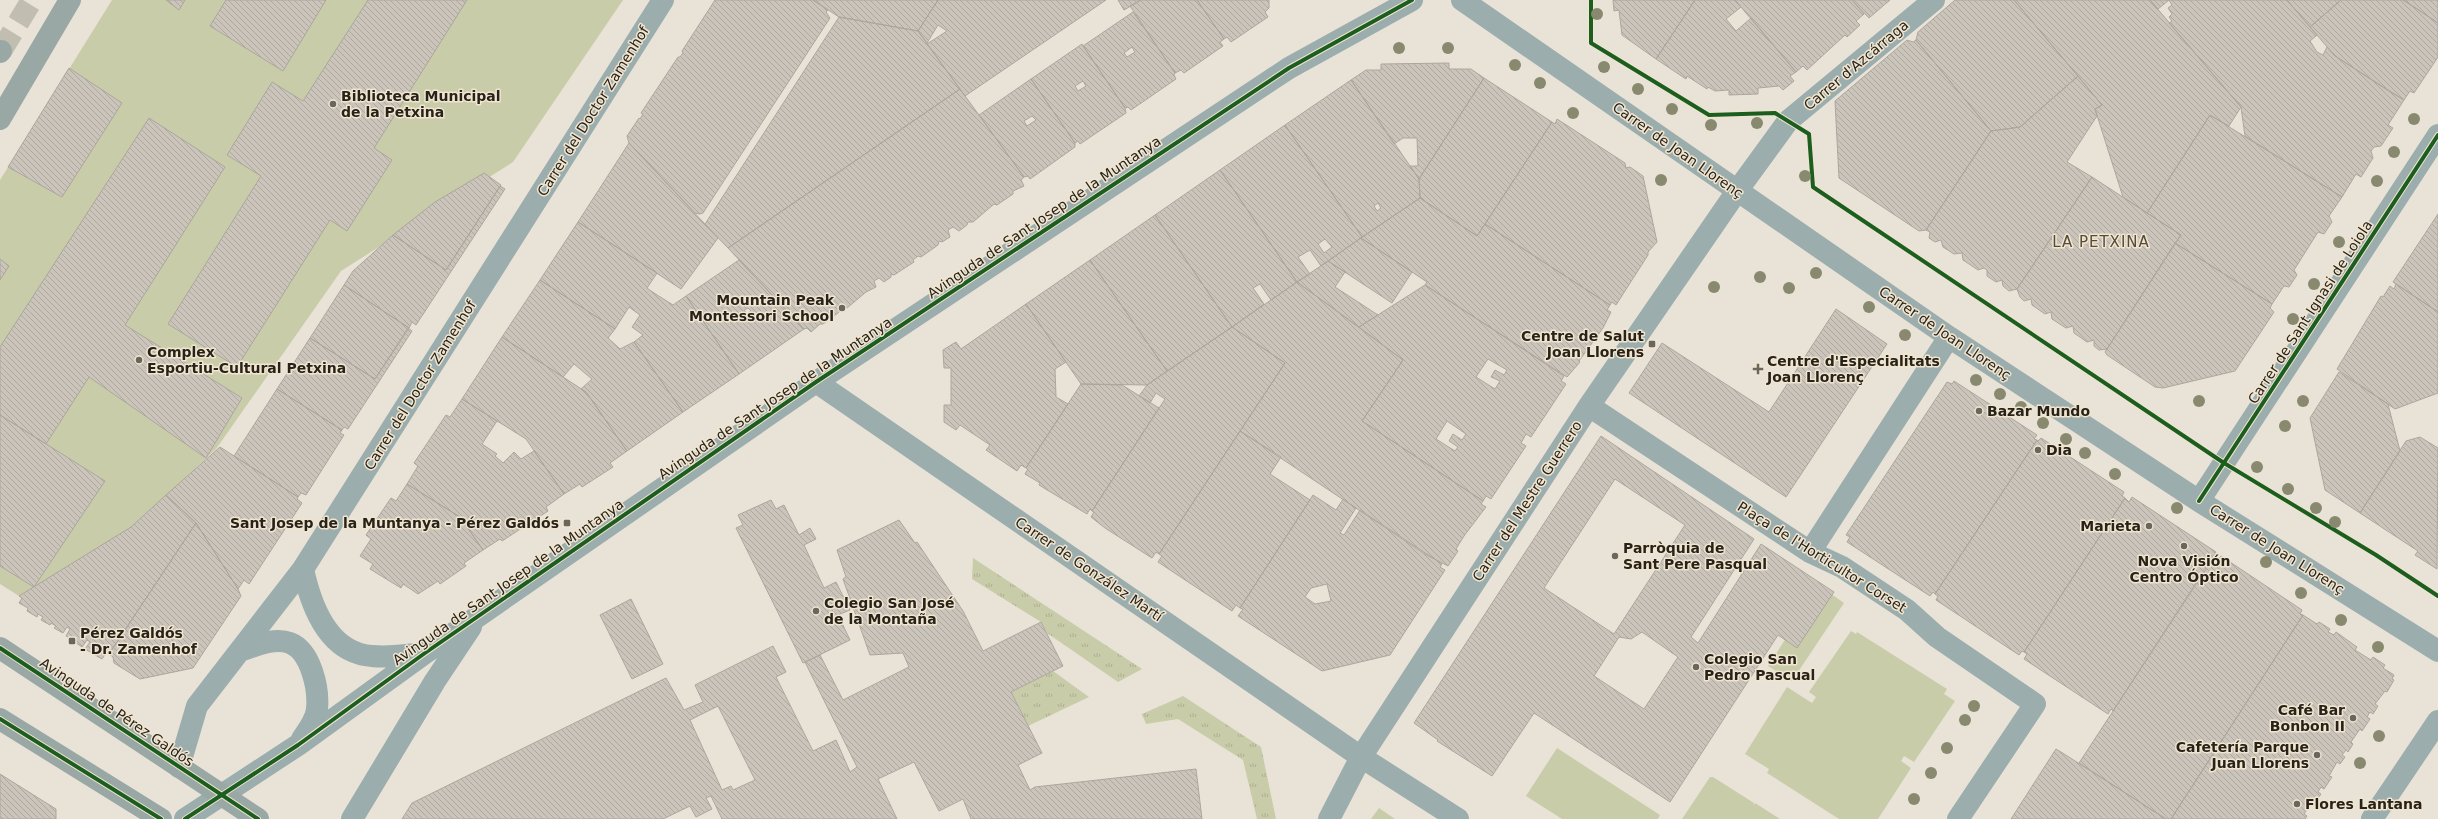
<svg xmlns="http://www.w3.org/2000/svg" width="2438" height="819" viewBox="0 0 2438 819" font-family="'DejaVu Sans',sans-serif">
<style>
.grass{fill:url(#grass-tufts)}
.park{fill:#c9cca8}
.building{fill:url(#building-back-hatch);stroke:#aca69d;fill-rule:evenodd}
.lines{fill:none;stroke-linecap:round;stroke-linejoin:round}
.primary-tunnel{stroke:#c2bdb1;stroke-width:22;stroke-dasharray:22 11;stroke-linecap:butt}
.minor{stroke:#9badac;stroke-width:22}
.primary{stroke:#9aa8a5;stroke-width:22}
.cycleway-casing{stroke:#f1e5cf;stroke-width:6}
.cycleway{stroke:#1b5e20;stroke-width:4}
.tree{fill:#88896e}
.poi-dot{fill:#6b665d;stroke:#f1e5cf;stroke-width:1.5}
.labels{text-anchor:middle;stroke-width:3;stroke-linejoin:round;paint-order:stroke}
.street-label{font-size:14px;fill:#27231b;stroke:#f1e5cf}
.poi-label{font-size:14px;font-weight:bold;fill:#27231b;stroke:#f1e5cf;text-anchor:start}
.neighbourhood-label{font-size:15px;letter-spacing:1px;fill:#554b39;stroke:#f1e5cf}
</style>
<defs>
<pattern id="grass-tufts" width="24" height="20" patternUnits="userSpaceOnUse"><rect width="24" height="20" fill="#c9cca8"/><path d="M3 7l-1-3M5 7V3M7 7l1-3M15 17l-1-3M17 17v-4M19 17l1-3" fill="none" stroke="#adaf90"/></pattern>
<pattern id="building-back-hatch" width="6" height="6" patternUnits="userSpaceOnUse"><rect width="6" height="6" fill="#cac4bb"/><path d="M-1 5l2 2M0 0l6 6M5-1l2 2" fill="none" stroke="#aea8a0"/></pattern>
</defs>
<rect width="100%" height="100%" fill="#e9e3d7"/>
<path class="grass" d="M973 558 1142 669 1118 682 1047 633 1041 622 972 579Z
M1053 671 1089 697 1028 726 1011 692Z
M1183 696 1261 747 1276 819H1257L1243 760 1178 719 1146 724 1142 714Z"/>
<path class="park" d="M112 0H623L513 162 341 271 216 449 128 531 19 596 0 584V180Z
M1820 586 1844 603 1792 681 1768 666Z
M1851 631 1856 634 1857 632 1947 689 1944 694 1955 701 1914 762 1904 756 1901 761 1911 768 1878 819H1839L1767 773 1769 769 1745 754 1787 687 1812 703 1816 697 1809 692Z
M1557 748 1660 815 1658 819H1562L1526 796Z
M1710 777H1713L1754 803 1753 806 1755 803 1780 819H1682Z
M1379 808 1395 819H1371Z"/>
<path class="building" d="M166 0H185L179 10Z
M226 0H326L283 71 210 26Z
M368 0H467L374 148 392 160 347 231 330 220 237 367 168 324 261 176 227 155 272 82 303 101Z
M715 0H813L828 10 826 12 830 18 703 213 700 214 695 213 629 143 627 136 639 118 640 119 643 114 641 113 678 57H680L683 53 682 51Z
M813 0H938L918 31 839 17Z
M938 0H1106L965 96 927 44 947 31 938 25 927 43 918 31Z
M1118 0H1141L1124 10Z
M1141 0H1197L1224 39 1220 42 1223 46 1184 73 1181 70 1175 73 1130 6Z
M1197 0H1269V8L1265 12 1268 17 1231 42 1227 37 1224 39Z
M1613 0H1695L1656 59 1622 35 1619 10 1614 11Z
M1695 0H1735L1741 7 1726 19 1736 31 1751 18 1796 72 1790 76 1794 81 1783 90 1779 86 1758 88V94L1729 95V90L1715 91 1708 87 1707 89 1687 76 1686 79 1656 59Z
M1735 0H1852L1864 14 1856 21 1860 25 1847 37 1845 35 1807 70 1803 66 1796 72Z
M1852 0H1890L1869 18Z
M1955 0H2014L2078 76 2020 127 1991 131 1916 40 1918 32Z
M2014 0H2150L2241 107 2229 126 2210 115 2147 213 2123 197 2095 109 2102 105Z
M2150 0H2169L2158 9Z
M2287 0H2341L2310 27Z
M2287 0 2317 35 2310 41 2317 52 2323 55 2327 47 2335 56 2404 100 2388 125 2393 128 2381 146 2374 147 2371 151 2373 158 2361 177 2356 174 2342 197 2245 136 2241 107 2169 23 2172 21 2169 17 2172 14 2168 8 2172 5 2169 0Z
M2341 0H2403L2438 23V57L2414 93 2410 91 2404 100 2387 90 2335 56 2310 27Z
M2403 0H2438V23L2416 8Z
M1133 12 1175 73 1174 75 1176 79 1131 110 1128 107 1125 108 1083 46ZM1132 47 1135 52 1127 57 1124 53Z
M839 17 918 31 960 89 728 248 705 224Z
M1907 40 1913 42 1916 40 1991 131 1926 230 1919 231 1839 178 1835 101Z
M1082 44 1125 108 1126 113 1080 144 1078 141 1075 143 1031 79ZM1083 81 1086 86 1078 91 1075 86Z
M1449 63V69H1471L1484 78 1419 179 1410 166H1418L1417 138H1403L1394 144 1351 80 1366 70H1381V64Z
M69 68 122 103 62 197 8 167Z
M2078 76 2102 105 2095 109 2097 116 2067 162 2092 177 2017 289 2009 291 2003 286 2002 280 1996 282 1987 276V270L1984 268 1978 270 1963 260 1962 253 1954 254 1943 247 1941 240 1935 242 1929 238 1930 232 1926 230 1991 131 2020 127Z
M1484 78 1552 122 1477 236 1420 198 1419 179Z
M1031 79 1075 143V147L1030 179 1028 176 1024 177 979 115ZM1032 116 1036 120 1027 126 1024 121Z
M1351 80 1419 179 1420 198 1362 237 1285 125ZM1378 203 1381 208 1377 211 1374 206Z
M960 89 1024 177 1021 180 1024 186 1013 191V194L997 205 994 204 973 222H968L967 225 959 231 953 227 948 230 950 237 942 242 939 241 938 245 921 257 918 256 913 260 914 262 894 275 891 274V277L884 282 879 278 874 281 876 287 866 292 847 308 844 307 838 313 823 324H820L811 332 807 328 804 329 728 248Z
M2210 115 2342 197 2329 216 2332 222 2324 234 2318 232 2294 270 2297 275 2289 287 2284 286 2272 304 2175 243 2181 235 2147 213Z
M149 118 225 167 125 325 242 398 206 458 89 377 46 444 0 415V347Z
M1557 119 1625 163 1626 168 1630 167 1643 176 1657 242 1648 252V255L1616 305 1612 302 1610 305 1485 224 1552 122 1555 124Z
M1285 125 1362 237 1321 266 1310 250 1298 257 1310 274 1297 282 1220 170ZM1325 239 1332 247 1324 253 1318 244Z
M629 143 718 238 681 289 578 222Z
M1220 170 1297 282 1271 300 1260 284 1253 288 1264 304 1232 327 1155 215Z
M484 173 501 185 446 270 393 235 435 202Z
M2092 177 2181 235 2107 349 2099 350 2094 346V340L2087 342 2074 333 2073 326 2066 328 2052 319 2051 312 2045 314 2032 305 2031 299 2024 301 2020 297 2017 289Z
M500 186 505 189 416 325 412 322 409 328 344 285 353 271 393 235 446 270Z
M1420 198 1477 236 1485 224 1610 305 1607 310 1611 312 1603 328 1579 361 1580 362 1567 377 1425 285 1427 282 1361 238Z
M2438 214V312L2393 282Z
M1155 215 1232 327 1167 371 1090 260Z
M578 222 657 273 647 288 654 293 673 305 686 296 739 374 683 412 634 342 643 335 632 327 640 315 629 307 615 329 540 280Z
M1361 238 1412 272 1392 303 1328 261Z
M2175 243 2272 304 2270 308 2274 312 2235 371 2163 388 2155 387 2107 355 2105 352Z
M0 259 9 266 0 280Z
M739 260 804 329 739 374 686 296ZM748 308 751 311 747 314 744 310ZM754 312 756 315 750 319 748 316Z
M1090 260 1167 371 1147 385 1081 384 1026 304Z
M1328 261 1345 272 1335 287 1378 315 1359 327 1297 282Z
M540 280 615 329 608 338 620 349 634 342 683 412 627 451 586 392 581 389 592 379 574 364 563 377 502 337Z
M1297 282 1403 360 1362 421 1483 501 1481 504 1486 507 1464 536 1456 549 1458 551 1448 566 1425 554 1240 431 1285 363 1232 327Z
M2396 284 2438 312V393L2395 409 2337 369 2381 296 2383 297 2390 286 2394 289Z
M344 285 409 328 375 379 310 338Z
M1425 285 1564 376 1561 381 1566 384 1531 437 1526 434 1521 443 1526 446 1491 499 1486 496 1483 501 1362 421 1403 360 1359 327ZM1488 359 1507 370 1504 375 1495 370 1491 377 1500 381 1495 389 1476 377ZM1447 421 1466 434 1462 440 1453 434 1449 441 1458 447 1455 451 1436 439Z
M1026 304 1066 362 1055 369 1056 397 1068 404 1026 468 1021 465 1017 471 986 450 990 445 960 425 956 430 944 422V405H951V368H944L943 350 956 342 961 349Z
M1836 309 1887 344 1786 497 1629 393 1662 343 1769 412Z
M1232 327 1285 363 1169 539 1159 554 1156 552 1152 558 1105 528 1091 517 1094 512 1092 511 1165 399 1156 393 1150 403 1139 396 1147 385Z
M408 328 412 331 348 429 344 427 342 430 277 389 310 338 375 379Z
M502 337 586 392 627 451 610 463 613 467 582 487 580 484 564 494 526 439 462 399Z
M2339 372 2388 404 2400 451 2360 513 2325 490 2310 418Z
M1954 381 2037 435 2034 439 2037 440 1935 594 1933 592 1930 596 1847 542 1850 537 1846 535 1947 382 1952 384Z
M1081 384 1122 385 1159 408 1092 511 1090 509 1087 514 1039 485 1040 483 1025 474 1028 469 1026 468Z
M277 389 342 430 340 433 344 435 306 495 301 493 298 497 234 456Z
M462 399 497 421 482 444 497 454 495 456 503 463 514 452 521 459 534 451 564 494 546 507 548 511 502 541 500 539 483 550 460 517 407 484 418 466 414 463 446 415 450 417Z
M0 415 105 481 34 587 0 566Z
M1240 431 1281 457 1270 474 1310 500 1240 608 1236 605 1232 611 1158 562 1162 556 1159 554Z
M1601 436 1754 539 1691 637 1698 643 1761 544 1834 592 1797 648 1778 635 1670 802 1534 713 1492 776 1437 741 1438 740 1414 723ZM1642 632 1678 657 1644 709 1594 676 1619 637 1631 639Z
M2420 437 2438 448 2437 569 2415 555 2418 551 2360 513 2406 441Z
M2041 438 2124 492 2122 496 2125 498 2024 652 2022 651 2019 655 1936 600 1938 596 1935 594 2037 440 2038 441Z
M220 447 298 497 297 499 302 503 249 584 244 580 238 589 196 523 166 495Z
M1615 479 1685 525 1614 634 1544 588Z
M407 484 460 517 483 550 464 563 466 566 440 584 438 581 418 594 403 584 401 588 370 569 373 564 360 556 371 539 366 535 391 498 396 501Z
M166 495 196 523 109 654 106 653 102 659 85 649 90 642 87 640 82 647 66 636 70 629 67 627 63 633 54 628 56 626 51 623 50 625 41 620 43 617 38 614 37 617 27 611 28 608 19 603 22 598 19 596 131 527Z
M1313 495 1336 510 1343 499 1356 508 1340 533 1344 535 1360 510 1442 564 1440 567 1445 570 1390 655 1322 671 1238 616 1243 609 1240 608ZM1327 584 1331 601 1315 604 1305 597 1311 588Z
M2132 497 2216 552 2113 711 2111 709 2108 714 2024 659 2027 654 2024 652 2125 498 2129 502Z
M771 500 776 509 784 505 799 535 810 528 816 539 804 545 824 588 836 582 850 610 838 615 850 640 803 663 736 528 743 525 738 515Z
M899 520 915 543 917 542 963 611 983 651 1041 622 1063 666 1011 692 1042 753 1018 765 1030 790 1035 787 1196 769 1202 819H971L963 799 939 811 914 762 878 779 897 819H722L711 796 706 798 712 809 696 817 690 806 663 819H402L412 803 666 678 684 710 703 702 695 685 773 646 786 672 776 677 813 751 836 740 850 772 857 767 805 662 820 655 843 700 909 667 903 653 870 655 843 579 846 577 837 550ZM718 706 755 780 733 790 731 786 722 790 690 720Z
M196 523 238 589 241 596 193 668 140 679 114 663 113 657 109 654Z
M2221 556 2302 610 2300 614 2303 615 2171 819H2166L2079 763 2214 557 2218 560Z
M631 599 663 664 632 679 600 615Z
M2303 615 2317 624 2319 622 2330 629 2328 632 2334 635 2336 632 2357 647 2355 650 2371 660 2373 657 2385 665 2383 668 2394 675 2392 679 2394 680 2387 692 2385 691 2375 704 2378 706 2373 714 2370 712 2367 717 2370 719 2362 731 2360 729 2351 742 2353 744 2348 752 2346 750 2342 755 2345 757 2340 764 2337 762 2329 776 2332 777 2324 789 2321 787 2318 792 2321 794 2316 801 2313 800 2304 814 2307 816 2305 819H2171Z
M2056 749 2061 752 2166 819H2011Z
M0 774 56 809V819H0Z"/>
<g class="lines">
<path class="primary-tunnel" d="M1 51 32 0"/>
<path class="minor" d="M1462 0 1949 337 2199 501 2438 651
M816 382 1361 757 1458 819
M1589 406 1810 552 1842 567 1907 610 1937 637 2035 704 1958 819
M2199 501 2438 135
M1810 552 1949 337
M303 569C311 606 328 653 372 656 389 658 407 655 424 653
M240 651C255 646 274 637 290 643 311 651 319 689 317 709 316 720 308 730 302 739
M179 767 197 706 303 569 663 0
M185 819 298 745 425 653 816 382 1289 68 1412 0
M352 819 435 681 471 627
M1329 819 1361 757 1589 406 1737 191 1788 121 1934 0
M2372 819 2438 721"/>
<path class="primary" d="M0 52 1 51
M0 119 70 0
M0 648 258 819
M0 719 161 819"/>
<g class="cycleway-casing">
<path id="cycleway" d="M1591 0V43L1709 115 1775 113 1809 134 1813 187 2224 463 2376 555 2438 596
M2199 501 2438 135
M0 648 258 819
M0 719 161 819
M185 819 298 745 425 653 816 382 1289 68 1412 0"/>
</g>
<use href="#cycleway" class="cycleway"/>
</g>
<g class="tree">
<circle cx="1597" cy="14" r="6"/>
<circle cx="1399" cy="48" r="6"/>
<circle cx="1448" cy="48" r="6"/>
<circle cx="1515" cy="65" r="6"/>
<circle cx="1604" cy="67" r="6"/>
<circle cx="1540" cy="83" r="6"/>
<circle cx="1638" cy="89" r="6"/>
<circle cx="1672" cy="109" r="6"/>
<circle cx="1573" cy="113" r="6"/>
<circle cx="2414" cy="119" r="6"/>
<circle cx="1757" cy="123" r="6"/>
<circle cx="1711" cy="125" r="6"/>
<circle cx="2394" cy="152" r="6"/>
<circle cx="1805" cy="176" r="6"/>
<circle cx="1661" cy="180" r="6"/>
<circle cx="2377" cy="181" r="6"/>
<circle cx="2339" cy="242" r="6"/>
<circle cx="1816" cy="273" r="6"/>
<circle cx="1760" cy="277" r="6"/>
<circle cx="2314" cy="284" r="6"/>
<circle cx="1714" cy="287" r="6"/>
<circle cx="1789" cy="288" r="6"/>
<circle cx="1869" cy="307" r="6"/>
<circle cx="2293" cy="319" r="6"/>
<circle cx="1905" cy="335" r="6"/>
<circle cx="1976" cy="380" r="6"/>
<circle cx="2000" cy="394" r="6"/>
<circle cx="2199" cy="401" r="6"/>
<circle cx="2303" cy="401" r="6"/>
<circle cx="2021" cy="407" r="6"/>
<circle cx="2043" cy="423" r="6"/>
<circle cx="2285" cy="426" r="6"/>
<circle cx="2066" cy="439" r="6"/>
<circle cx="2085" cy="453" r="6"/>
<circle cx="2257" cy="467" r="6"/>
<circle cx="2115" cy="474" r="6"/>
<circle cx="2288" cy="489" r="6"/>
<circle cx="2177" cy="508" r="6"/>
<circle cx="2316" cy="508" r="6"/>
<circle cx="2335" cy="522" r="6"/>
<circle cx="2266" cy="562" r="6"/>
<circle cx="2301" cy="593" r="6"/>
<circle cx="2341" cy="620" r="6"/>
<circle cx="2378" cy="647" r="6"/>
<circle cx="1974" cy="706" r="6"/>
<circle cx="1965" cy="720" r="6"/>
<circle cx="2379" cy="736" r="6"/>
<circle cx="1947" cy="748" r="6"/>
<circle cx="2360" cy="763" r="6"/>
<circle cx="1931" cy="773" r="6"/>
<circle cx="1914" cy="799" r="6"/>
</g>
<g class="poi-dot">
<circle cx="333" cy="104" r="4"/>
<circle cx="842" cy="308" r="4"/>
<rect x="1648" y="340" width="8" height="8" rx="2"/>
<circle cx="139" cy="360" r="4"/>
<path d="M1756 363h4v4h4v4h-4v4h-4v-4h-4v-4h4z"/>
<circle cx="1979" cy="411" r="4"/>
<circle cx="2038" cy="450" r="4"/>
<rect x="563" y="519" width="8" height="8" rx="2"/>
<circle cx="2149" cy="526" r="4"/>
<circle cx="2184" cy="546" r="4"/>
<circle cx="1615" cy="556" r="4"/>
<circle cx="816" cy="611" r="4"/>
<rect x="68" y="637" width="8" height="8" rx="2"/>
<circle cx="1696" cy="667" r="4"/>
<circle cx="2353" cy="718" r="4"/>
<circle cx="2317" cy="755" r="4"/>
<circle cx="2297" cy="804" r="4"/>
</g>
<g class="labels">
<g class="street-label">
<text transform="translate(1856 65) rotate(-40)" y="5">Carrer d'Azcárraga</text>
<text transform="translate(593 111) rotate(-58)" y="5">Carrer del Doctor Zamenhof</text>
<text transform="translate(1678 150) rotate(35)" y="5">Carrer de Joan Llorenç</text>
<text transform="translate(1044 217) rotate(-34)" y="5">Avinguda de Sant Josep de la Muntanya</text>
<text transform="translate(2310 312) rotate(-57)" y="5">Carrer de Sant Ignasi de Loiola</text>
<text transform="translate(1945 333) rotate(34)" y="5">Carrer de Joan Llorenç</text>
<text transform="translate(420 385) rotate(-58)" y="5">Carrer del Doctor Zamenhof</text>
<text transform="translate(775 398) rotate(-34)" y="5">Avinguda de Sant Josep de la Muntanya</text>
<text transform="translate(1527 501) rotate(-57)" y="5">Carrer del Mestre Guerrero</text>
<text transform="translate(2277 549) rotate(32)" y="5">Carrer de Joan Llorenç</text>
<text transform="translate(1822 557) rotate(32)" y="5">Plaça de l'Horticultor Corset</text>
<text transform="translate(1089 569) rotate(34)" y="5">Carrer de González Martí</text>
<text transform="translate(508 582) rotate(-35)" y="5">Avinguda de Sant Josep de la Muntanya</text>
<text transform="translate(117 712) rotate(34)" y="5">Avinguda de Pérez Galdós</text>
</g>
<g class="poi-label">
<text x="341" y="101">Biblioteca Municipal<tspan x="341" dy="16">de la Petxina</tspan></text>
<text x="834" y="305" text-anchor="end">Mountain Peak<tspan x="834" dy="16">Montessori School</tspan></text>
<text x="1644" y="341" text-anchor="end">Centre de Salut<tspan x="1644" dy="16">Joan Llorens</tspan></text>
<text x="147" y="357">Complex<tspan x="147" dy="16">Esportiu-Cultural Petxina</tspan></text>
<text x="1767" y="366">Centre d'Especialitats<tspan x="1767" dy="16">Joan Llorenç</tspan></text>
<text x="1987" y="416">Bazar Mundo</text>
<text x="2046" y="455">Dia</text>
<text x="559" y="528" text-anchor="end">Sant Josep de la Muntanya - Pérez Galdós</text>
<text x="2141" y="531" text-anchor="end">Marieta</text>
<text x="1623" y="553">Parròquia de<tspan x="1623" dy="16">Sant Pere Pasqual</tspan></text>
<text x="2184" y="566" text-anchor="middle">Nova Visión<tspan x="2184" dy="16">Centro Óptico</tspan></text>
<text x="824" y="608">Colegio San José<tspan x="824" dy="16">de la Montaña</tspan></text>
<text x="80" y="638">Pérez Galdós<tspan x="80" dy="16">- Dr. Zamenhof</tspan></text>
<text x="1704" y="664">Colegio San<tspan x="1704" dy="16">Pedro Pascual</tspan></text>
<text x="2345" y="715" text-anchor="end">Café Bar<tspan x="2345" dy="16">Bonbon II</tspan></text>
<text x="2309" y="752" text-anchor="end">Cafetería Parque<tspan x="2309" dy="16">Juan Llorens</tspan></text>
<text x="2305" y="809">Flores Lantana</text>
</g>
<g class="neighbourhood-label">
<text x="2101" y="247">LA PETXINA</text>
</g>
</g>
</svg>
